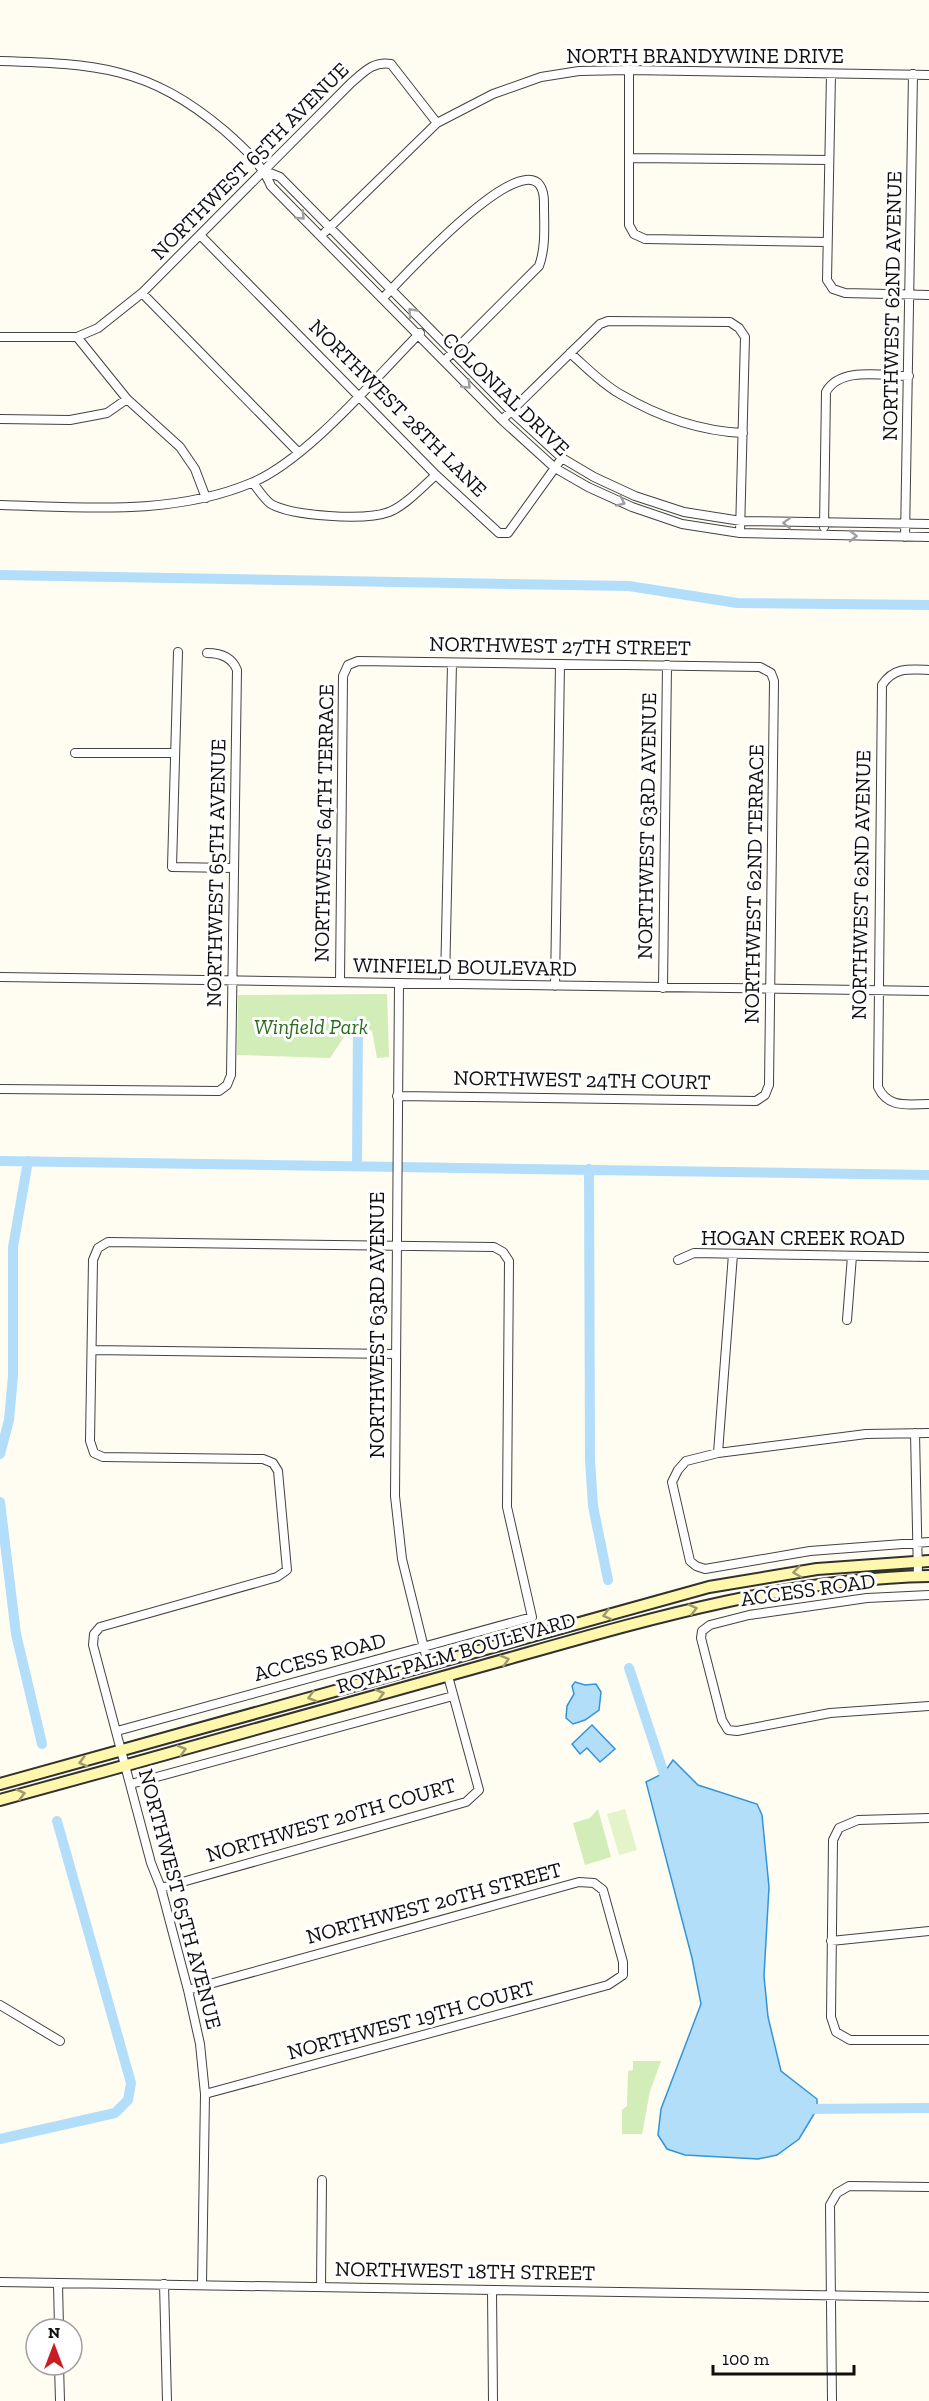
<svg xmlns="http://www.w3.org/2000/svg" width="929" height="2401" viewBox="0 0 929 2401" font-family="'Zilla Slab',serif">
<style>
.green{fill:#d2edb7}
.pitch{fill:#e5f3ca}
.water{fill:#b2defa;stroke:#3394d7;stroke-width:1.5}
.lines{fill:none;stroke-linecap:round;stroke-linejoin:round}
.canal{stroke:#b2defa;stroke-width:10}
.street-casing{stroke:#424242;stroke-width:10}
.secondary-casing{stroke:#313131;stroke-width:14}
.street{stroke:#fff;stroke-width:8}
.secondary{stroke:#fff7ac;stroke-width:10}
.oneway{stroke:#9f9f9f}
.oneway2{stroke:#9f9a6d}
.labels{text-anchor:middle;stroke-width:6;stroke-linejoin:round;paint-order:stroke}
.street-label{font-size:21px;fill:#0f0f0f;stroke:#fff}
.park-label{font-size:21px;font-style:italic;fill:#2a6c1a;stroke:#fff}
</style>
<rect width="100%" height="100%" fill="#fffcf1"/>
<path class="green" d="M387 994 389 1057 377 1058 372 1031 365 1027 350 1028 330 1058 237 1055 238 995Z
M598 1809 611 1857 585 1865 573 1823 590 1818Z
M633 2061H661L650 2091 642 2134H622V2110L627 2106 628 2071 633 2070Z"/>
<path class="pitch" d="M625 1809 637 1850 619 1855 607 1814Z"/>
<path class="water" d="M575 1682 585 1685 596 1684 601 1692 599 1710 585 1720 573 1724 566 1718 567 1706 574 1694 572 1686Z
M592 1725 615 1749 600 1762 587 1748 580 1754 572 1744Z
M673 1760 698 1785 757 1804 762 1815 769 1887 764 1976 768 2017 781 2071 817 2099V2109L799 2139 777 2155 758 2159 685 2155 667 2149 658 2135 661 2109 701 2004 692 1958 646 1782 664 1773Z"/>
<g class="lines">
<path class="canal" d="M0 575 629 586 737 603 929 605
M0 1161 929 1175
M357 1166 358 1022
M589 1169 590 1460 593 1506 608 1580
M0 1454 9 1420 13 1376V1247L28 1161
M0 1502 16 1634 42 1744
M629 1668 668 1786
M803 2109 929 2108
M0 2139 115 2113 128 2100 131 2083 57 1821"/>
<g class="street-casing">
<path id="street" d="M0 61C96 64 148 66 225 131 243 147 262 164 271 186L502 420 555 468 588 487 632 507 682 524 740 533 929 537
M629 70V225L634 234 645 239 827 242
M831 74 827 280 833 289 845 293 929 295
M629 158 829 160
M265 171 280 177 511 411 562 458 594 477 635 496 684 512 741 521 929 524
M325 232 437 123 493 94 541 77 579 71 629 70 929 75
M200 235 436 475 499 533H508L562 458
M142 293 299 453
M383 298C399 282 547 117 544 206 544 226 546 247 539 266L448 357
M0 337H77L98 328 142 293 351 83C364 72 373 61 391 64L437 123
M77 337 127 399 180 447 195 469 206 498
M570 353C586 367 602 384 620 394 659 417 699 431 743 433
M0 419 70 420 107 413 127 399
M502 420 600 324 608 321 730 322 739 328 745 337 740 533
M253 483C258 489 264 499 271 504 292 516 365 521 389 512 405 506 422 487 436 475
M0 505C84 507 172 516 251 483 306 461 377 376 420 333
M824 527 826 392C840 366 883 376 909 376
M905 537 913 74
M178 652 172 867 233 868
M929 670C909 669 894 667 882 685L878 1087C888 1109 908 1104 929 1104
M75 753H174
M0 977 929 991
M340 982 343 676 348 665 358 661 760 667 771 673 774 681 769 1085 765 1095 756 1101 397 1096
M399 983 395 1496 402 1559 428 1664
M445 983 452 663
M555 986 560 664
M663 988 667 665
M0 1089 219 1091 227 1085 231 1075 237 670C232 657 221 653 207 653
M678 1260 694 1253 929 1257
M847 1320 852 1256
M92 1350 396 1354
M915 1433 918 1577
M929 1433 866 1434 718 1453 686 1461 678 1470 672 1482 690 1561 696 1566 705 1569 810 1551 929 1542
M718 1453 733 1254
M929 1595 867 1598 749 1615 710 1625 702 1631 701 1638 722 1720 728 1730 737 1731 830 1713 929 1706
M117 1731 532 1617 507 1507 509 1261 503 1252 494 1247 108 1242 98 1248 93 1260 90 1441 94 1453 103 1457 263 1459 273 1463 278 1471 287 1570 277 1577 100 1627 94 1634 93 1645 151 1863 161 1888 188 1990 200 2044 205 2094 202 2284
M131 1784 453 1696
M929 1818 858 1820 839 1828 833 1840 831 2017 836 2032 850 2040H929
M161 1888 466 1802 479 1790 448 1676
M831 1941 929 1931
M188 1990 579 1882 594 1883 603 1890 623 1962V1975L608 1985 205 2094
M0 2005 60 2041
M0 2282 929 2297
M58 2283 59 2329
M164 2284 167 2401
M321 2287 322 2180
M492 2290 493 2401
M59 2365 60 2401
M832 2401 830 2205 837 2193 849 2186 929 2187"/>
</g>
<g class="secondary-casing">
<path id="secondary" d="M0 1784 709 1587 817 1569 929 1561
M0 1800C161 1756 322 1711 482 1666 629 1625 775 1579 929 1576"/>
</g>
<use href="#street" class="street"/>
<use href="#secondary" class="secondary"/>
</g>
<defs><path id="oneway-chevron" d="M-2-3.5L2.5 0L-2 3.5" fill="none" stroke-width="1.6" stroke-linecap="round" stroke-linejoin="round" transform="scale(1.5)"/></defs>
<g class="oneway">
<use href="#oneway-chevron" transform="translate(301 216) rotate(45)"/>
<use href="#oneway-chevron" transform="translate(412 312) rotate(-133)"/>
<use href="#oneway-chevron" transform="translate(467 385) rotate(45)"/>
<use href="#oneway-chevron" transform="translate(621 502) rotate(24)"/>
<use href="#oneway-chevron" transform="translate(787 523) rotate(-178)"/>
<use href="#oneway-chevron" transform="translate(853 536) rotate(1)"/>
</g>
<g class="oneway2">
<use href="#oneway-chevron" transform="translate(797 1572) rotate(172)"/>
<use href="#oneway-chevron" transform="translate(693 1609) rotate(-14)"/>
<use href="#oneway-chevron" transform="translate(607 1615) rotate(165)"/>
<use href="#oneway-chevron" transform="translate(505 1660) rotate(-16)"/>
<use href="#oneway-chevron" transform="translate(380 1694) rotate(-16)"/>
<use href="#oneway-chevron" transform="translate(312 1697) rotate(164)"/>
<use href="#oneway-chevron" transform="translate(182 1750) rotate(-16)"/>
<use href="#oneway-chevron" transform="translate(83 1762) rotate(165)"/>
<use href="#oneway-chevron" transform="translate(21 1794) rotate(-15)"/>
</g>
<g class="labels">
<g class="street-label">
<text x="705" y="63">NORTH BRANDYWINE DRIVE</text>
<text transform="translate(250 161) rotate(-45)" y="7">NORTHWEST 65TH AVENUE</text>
<text transform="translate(892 306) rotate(-89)" y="7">NORTHWEST 62ND AVENUE</text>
<text transform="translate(506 394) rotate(44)" y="7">COLONIAL DRIVE</text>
<text transform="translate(398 408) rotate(45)" y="7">NORTHWEST 28TH LANE</text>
<text transform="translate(560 646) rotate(1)" y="7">NORTHWEST 27TH STREET</text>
<text transform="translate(324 823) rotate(-89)" y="7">NORTHWEST 64TH TERRACE</text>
<text transform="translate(647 826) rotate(-89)" y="7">NORTHWEST 63RD AVENUE</text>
<text transform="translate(216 873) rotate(-89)" y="7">NORTHWEST 65TH AVENUE</text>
<text transform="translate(754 884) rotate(-89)" y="7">NORTHWEST 62ND TERRACE</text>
<text transform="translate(861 885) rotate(-89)" y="7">NORTHWEST 62ND AVENUE</text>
<text transform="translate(465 967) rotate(1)" y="7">WINFIELD BOULEVARD</text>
<text transform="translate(582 1080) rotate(1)" y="7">NORTHWEST 24TH COURT</text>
<text x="803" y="1245">HOGAN CREEK ROAD</text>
<text transform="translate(377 1325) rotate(-90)" y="7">NORTHWEST 63RD AVENUE</text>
<text transform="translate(808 1590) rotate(-8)" y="7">ACCESS ROAD</text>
<text transform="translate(456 1653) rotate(-16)" y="7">ROYAL PALM BOULEVARD</text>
<text transform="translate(320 1657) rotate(-15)" y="7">ACCESS ROAD</text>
<text transform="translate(331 1820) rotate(-16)" y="7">NORTHWEST 20TH COURT</text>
<text transform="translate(180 1899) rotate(75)" y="7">NORTHWEST 65TH AVENUE</text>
<text transform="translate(434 1903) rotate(-15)" y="7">NORTHWEST 20TH STREET</text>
<text transform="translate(411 2020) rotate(-15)" y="7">NORTHWEST 19TH COURT</text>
<text transform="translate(465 2271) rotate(1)" y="7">NORTHWEST 18TH STREET</text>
</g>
<g class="park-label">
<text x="311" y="1034">Winfield Park</text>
</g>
</g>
<g transform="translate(54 2347)"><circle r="28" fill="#ffffff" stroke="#9f9f9f" stroke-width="1.5"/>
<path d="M0-4.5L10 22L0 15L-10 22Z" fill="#ca1c23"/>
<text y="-9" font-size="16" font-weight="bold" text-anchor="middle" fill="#0f0f0f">N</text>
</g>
<path d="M713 2365v9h141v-9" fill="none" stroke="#0f0f0f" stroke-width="3"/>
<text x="722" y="2365" font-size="18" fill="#0f0f0f" stroke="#ffffff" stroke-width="4.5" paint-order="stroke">100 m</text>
</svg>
